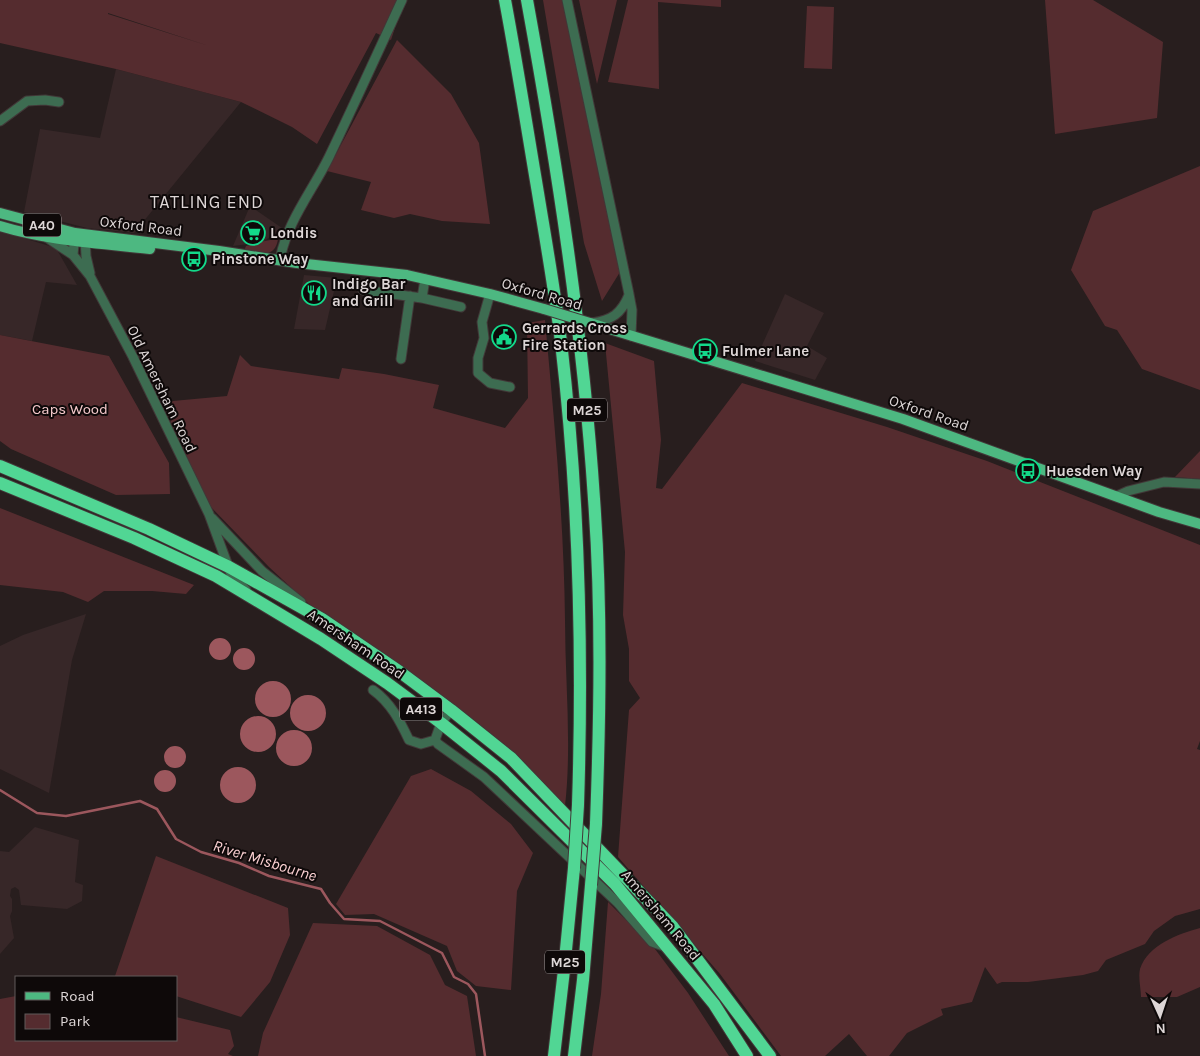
<svg xmlns="http://www.w3.org/2000/svg" width="1200" height="1056" viewBox="0 0 1200 1056" font-family="Karla,sans-serif">
<style>
.built{fill:#372728}
.green{fill:#552c2f;fill-rule:evenodd}
.water{fill:#9c575d}
.lines{fill:none;stroke-linecap:round;stroke-linejoin:round}
.stream{stroke:#9c575d;stroke-width:2.5}
.minor-casing{stroke:#413838;stroke-width:11}
.major-casing{stroke:#413838;stroke-width:12}
.highway-casing{stroke:#413838;stroke-width:14}
.minor{stroke:#3d6c51;stroke-width:9}
.major{stroke:#4db881;stroke-width:10}
.highway{stroke:#51d694;stroke-width:12}
.major-bridge-casing{stroke:#413838;stroke-width:12;stroke-linecap:butt}
.highway-bridge-casing{stroke:#413838;stroke-width:14;stroke-linecap:butt}
.major-bridge{stroke:#4db881;stroke-width:10}
.highway-bridge{stroke:#51d694;stroke-width:12}
.labels{text-anchor:middle;stroke-width:4;stroke-linejoin:round;paint-order:stroke}
.shield{fill:#0e0909;stroke:#9f9898;stroke-width:1}
.shield-label{font-size:14px;font-weight:bold;fill:#ddd6d6}
.street-label{font-size:15px;fill:#ddd6d6;stroke:#0e0909}
.poi-label{font-size:15px;font-weight:bold;fill:#ddd6d6;stroke:#0e0909;text-anchor:start}
.park-label{font-size:15px;fill:#f5cacc;stroke:#0e0909}
.water-label{font-size:16px;font-style:italic;fill:#fbd0d2;stroke:#0e0909}
.quarter-label{font-size:18px;letter-spacing:1px;fill:#ddd6d6;stroke:#0e0909}
</style>
<rect width="100%" height="100%" fill="#281e1e"/>
<path class="built" d="M116 69 241 102 134 233 87 228 24 212 40 129 100 138Z
M250 206 282 228 263 242 233 246Z
M0 231 56 248 77 285 46 282 32 341 0 335Z
M304 275 337 278 325 330 294 329Z
M785 294 824 313 807 346 827 358 815 380 755 361Z
M86 614 72 660 49 793 0 769V646L23 635Z
M35 827 79 840 75 882 83 885 82 901 67 909 21 905 19 890 15 887 11 889 10 896 12 899V911L10 916 14 938 0 954V851L9 852Z"/>
<path class="green" d="M0 0H404L391 40 376 33 317 144 292 127 241 102 116 69 0 43ZM108 13 209 46 108 14Z
M543 0H563L620 272 602 301 584 243Z
M579 0H617L597 84Z
M628 0H721V7L658 2 659 89 608 82Z
M1045 0H1093L1163 42 1157 118 1055 134Z
M807 6 834 7 832 69 804 68Z
M397 40 451 94 479 143 490 224 442 221 410 214 394 218 361 210 371 182 327 171Z
M1200 166V390L1142 369 1117 330 1105 326 1071 270 1093 211Z
M278 239C277 245 275 251 268 253L244 251 246 246C257 243 267 240 278 239Z
M545 320C554 419 564 520 565 620 565 682 572 744 565 806L445 700 336 621 311 606 269 567 208 504 162 402 227 396 240 355 251 366 339 379 342 368 384 374 439 385 433 408 505 428 528 398 527 323Z
M0 335 109 356 169 463 170 494 116 495 11 449 0 441Z
M605 343 654 361 661 440 656 488 662 489 742 383 887 427 987 461 1200 545V741L1197 749 1200 750V909L1175 916 1154 931 1145 944 1106 960 1098 971 1083 975 1028 982H1002L997 984 985 967 972 1002 941 1009 943 1015 907 1033 889 1056H867L849 1034 825 1056H781L720 974 618 857 629 710 640 698 629 681V649L623 615 625 552Z
M1200 451V479L1175 477Z
M0 508 194 585 186 594 152 591H104L88 602 63 592 0 585Z
M431 769 471 791 511 824 533 853 517 891 511 990 476 986 457 971 447 946 374 914 345 915 336 904 411 776Z
M156 856 288 908 290 935 270 982 241 1017 176 996V977L115 976Z
M608 902 655 949 688 993 729 1056H592L601 994Z
M313 923 377 926 430 955 445 985 467 996 476 1056H258L263 1033Z
M1200 928V987L1177 997H1141C1141 989 1138 977 1140 969 1148 945 1178 934 1200 928Z
M16 996V1040H176V1017L230 1030 234 1046 228 1054 233 1056H0V999Z"/>
<path class="water" d="M209 649a11 11 0 1 1 22 0a11 11 0 1 1-22 0Z
M233 659a11 11 0 1 1 22 0a11 11 0 1 1-22 0Z
M255 699a18 18 0 1 1 36 0a18 18 0 1 1-36 0Z
M290 713a18 18 0 1 1 36 0a18 18 0 1 1-36 0Z
M240 734a18 18 0 1 1 36 0a18 18 0 1 1-36 0Z
M276 748a18 18 0 1 1 36 0a18 18 0 1 1-36 0Z
M164 757a11 11 0 1 1 22 0a11 11 0 1 1-22 0Z
M220 785a18 18 0 1 1 36 0a18 18 0 1 1-36 0Z
M154 781a11 11 0 1 1 22 0a11 11 0 1 1-22 0Z"/>
<g class="lines">
<path class="stream" d="M0 790 37 813 66 816 140 801 157 809 176 839 201 852 239 863 269 876 321 889 330 903 344 919 380 921 442 953 454 977 468 984 476 994 485 1056"/>
<g class="minor-casing">
<path id="minor" d="M567 0 629 294 632 310 631 336
M0 121 27 101 45 100 59 102
M75 234 73 255 90 276 133 357 209 514 231 574 246 590
M46 237 73 255
M85 237 86 256 90 273
M280 260C286 223 313 190 329 157 354 105 378 52 402 0
M363 290 422 298 461 307
M490 294 482 322 484 338 478 358V373L490 383 510 387
M422 298 425 279
M592 323C612 320 621 314 629 295
M401 359 410 296
M1117 496 1128 491 1164 482 1200 484
M212 518 262 571 301 602
M373 690C391 703 400 721 409 740L421 744 435 740 441 723 451 710
M435 740 438 744 484 777 618 903 652 942 666 947"/>
</g>
<g class="major-casing">
<path id="major" d="M0 213 75 233 219 251 297 263 407 275 490 294 544 309
M0 226C49 241 100 243 150 249
M590 323 903 419 1159 512 1200 524"/>
</g>
<g class="highway-casing">
<path id="highway" d="M505 0C517 64 527 128 538 193 546 242 555 292 561 342 579 495 583 651 578 805
M527 0C557 165 583 331 594 499 602 607 600 716 596 824
M0 466 149 529 229 567 322 619 400 672 451 710 511 758 673 927 770 1056
M0 483 134 538 216 576 321 639 387 683 441 723 501 771 615 884 714 1004 747 1056
M554 1056 564 970 574 868
M574 1056 583 980 591 885"/>
</g>
<use href="#minor" class="minor"/>
<use href="#major" class="major"/>
<use href="#highway" class="highway"/>
<g class="major-bridge-casing">
<path id="major-bridge" d="M544 309 590 323"/>
</g>
<g class="highway-bridge-casing">
<path id="highway-bridge" d="M574 868 578 805
M591 885 596 824"/>
</g>
<use href="#major-bridge" class="major-bridge"/>
<use href="#highway-bridge" class="highway-bridge"/>
</g>
<defs>
<g id="supermarket-ring" transform="scale(1.25)"><circle r="9.5" fill="#0e0909" stroke="#13d98a" stroke-width="1.5"/><path d="M-6-5.5h2.5l.6 2H6L4.5 2H-2.5L-4.4-4H-6ZM-1.5 3.2a1.3 1.3 0 1 0 .1 0ZM3 3.2a1.3 1.3 0 1 0 .1 0Z" fill="#13d98a"/></g>
<g id="bus-ring" transform="scale(1.25)"><circle r="9.5" fill="#0e0909" stroke="#13d98a" stroke-width="1.5"/><path d="M-5-6H5V4H4V6H2V4H-2V6H-4V4H-5ZM-3.5-4V0h7V-4ZM-3.5 1.2v1.5H-2V1.2ZM2 1.2v1.5H3.5V1.2Z" fill="#13d98a"/></g>
<g id="restaurant-ring" transform="scale(1.25)"><circle r="9.5" fill="#0e0909" stroke="#13d98a" stroke-width="1.5"/><path d="M-5-6h1v4h1v-4h1v4h1v-4h1v5L-1.5 .5V6h-2V.5L-5-1ZM5-6V6H3V1.5H1.5Q1.5-4 5-6Z" fill="#13d98a"/></g>
<g id="civic-ring" transform="scale(1.25)"><circle r="9.5" fill="#0e0909" stroke="#13d98a" stroke-width="1.5"/><path d="M-.6-6.5H3V-4.5H.6V-3L4-1V1h2V6H-6V1h2V-1L-.6-3ZM-1.2 2.5V6h2.4V2.5Z" fill="#13d98a"/></g>
</defs>
<g fill-rule="evenodd">
<use href="#supermarket-ring" x="253" y="233"/>
<use href="#bus-ring" x="194" y="259"/>
<use href="#restaurant-ring" x="314" y="293"/>
<use href="#civic-ring" x="504" y="337"/>
<use href="#bus-ring" x="705" y="351"/>
<use href="#bus-ring" x="1028" y="471"/>
</g>
<g class="labels">
<g class="shield">
<rect x="23" y="213.5" width="38" height="23" rx="4"/>
<rect x="567" y="398.5" width="40" height="23" rx="4"/>
<rect x="400" y="697.5" width="42" height="23" rx="4"/>
<rect x="545" y="950.5" width="40" height="23" rx="4"/>
</g>
<g class="shield-label">
<text x="42" y="230">A40</text>
<text x="587" y="415">M25</text>
<text x="421" y="714">A413</text>
<text x="565" y="967">M25</text>
</g>
<g class="street-label">
<text transform="translate(141 226) rotate(7)" y="5">Oxford Road</text>
<text transform="translate(542 294) rotate(16)" y="5">Oxford Road</text>
<text transform="translate(162 389) rotate(64)" y="5">Old Amersham Road</text>
<text transform="translate(929 413) rotate(19)" y="5">Oxford Road</text>
<text transform="translate(356 644) rotate(34)" y="5">Amersham Road</text>
<text transform="translate(661 915) rotate(50)" y="5">Amersham Road</text>
</g>
<g class="poi-label">
<text x="270" y="238">Londis</text>
<text x="212" y="264">Pinstone Way</text>
<text x="332" y="289">Indigo Bar<tspan x="332" dy="17">and Grill</tspan></text>
<text x="522" y="333">Gerrards Cross<tspan x="522" dy="17">Fire Station</tspan></text>
<text x="722" y="356">Fulmer Lane</text>
<text x="1046" y="476">Huesden Way</text>
</g>
<g class="park-label">
<text x="70" y="414">Caps Wood</text>
</g>
<g class="water-label">
<text transform="translate(265 860) rotate(17)" y="6">River Misbourne</text>
</g>
<g class="quarter-label">
<text x="207" y="208">TATLING END</text>
</g>
</g>
<rect x="15" y="976" width="162" height="65" fill="#0e0909" stroke="#615b5b"/>
<rect x="25" y="992" width="25" height="8" fill="#4db881" stroke="#615b5b"/>
<text x="60" y="1001" font-size="15" fill="#ddd6d6">Road</text>
<rect x="25" y="1014" width="25" height="15" fill="#552c2f" stroke="#615b5b"/>
<text x="60" y="1026" font-size="15" fill="#ddd6d6">Park</text>
<g transform="translate(1160 1016) rotate(177)" stroke="#0e0909" stroke-width="4" paint-order="stroke">
<path d="M0-4L9 19L0 12L-9 19Z" fill="#ddd6d6"/>
<text y="-8" font-size="14" font-weight="bold" text-anchor="middle" fill="#ddd6d6">N</text>
</g>
</svg>
